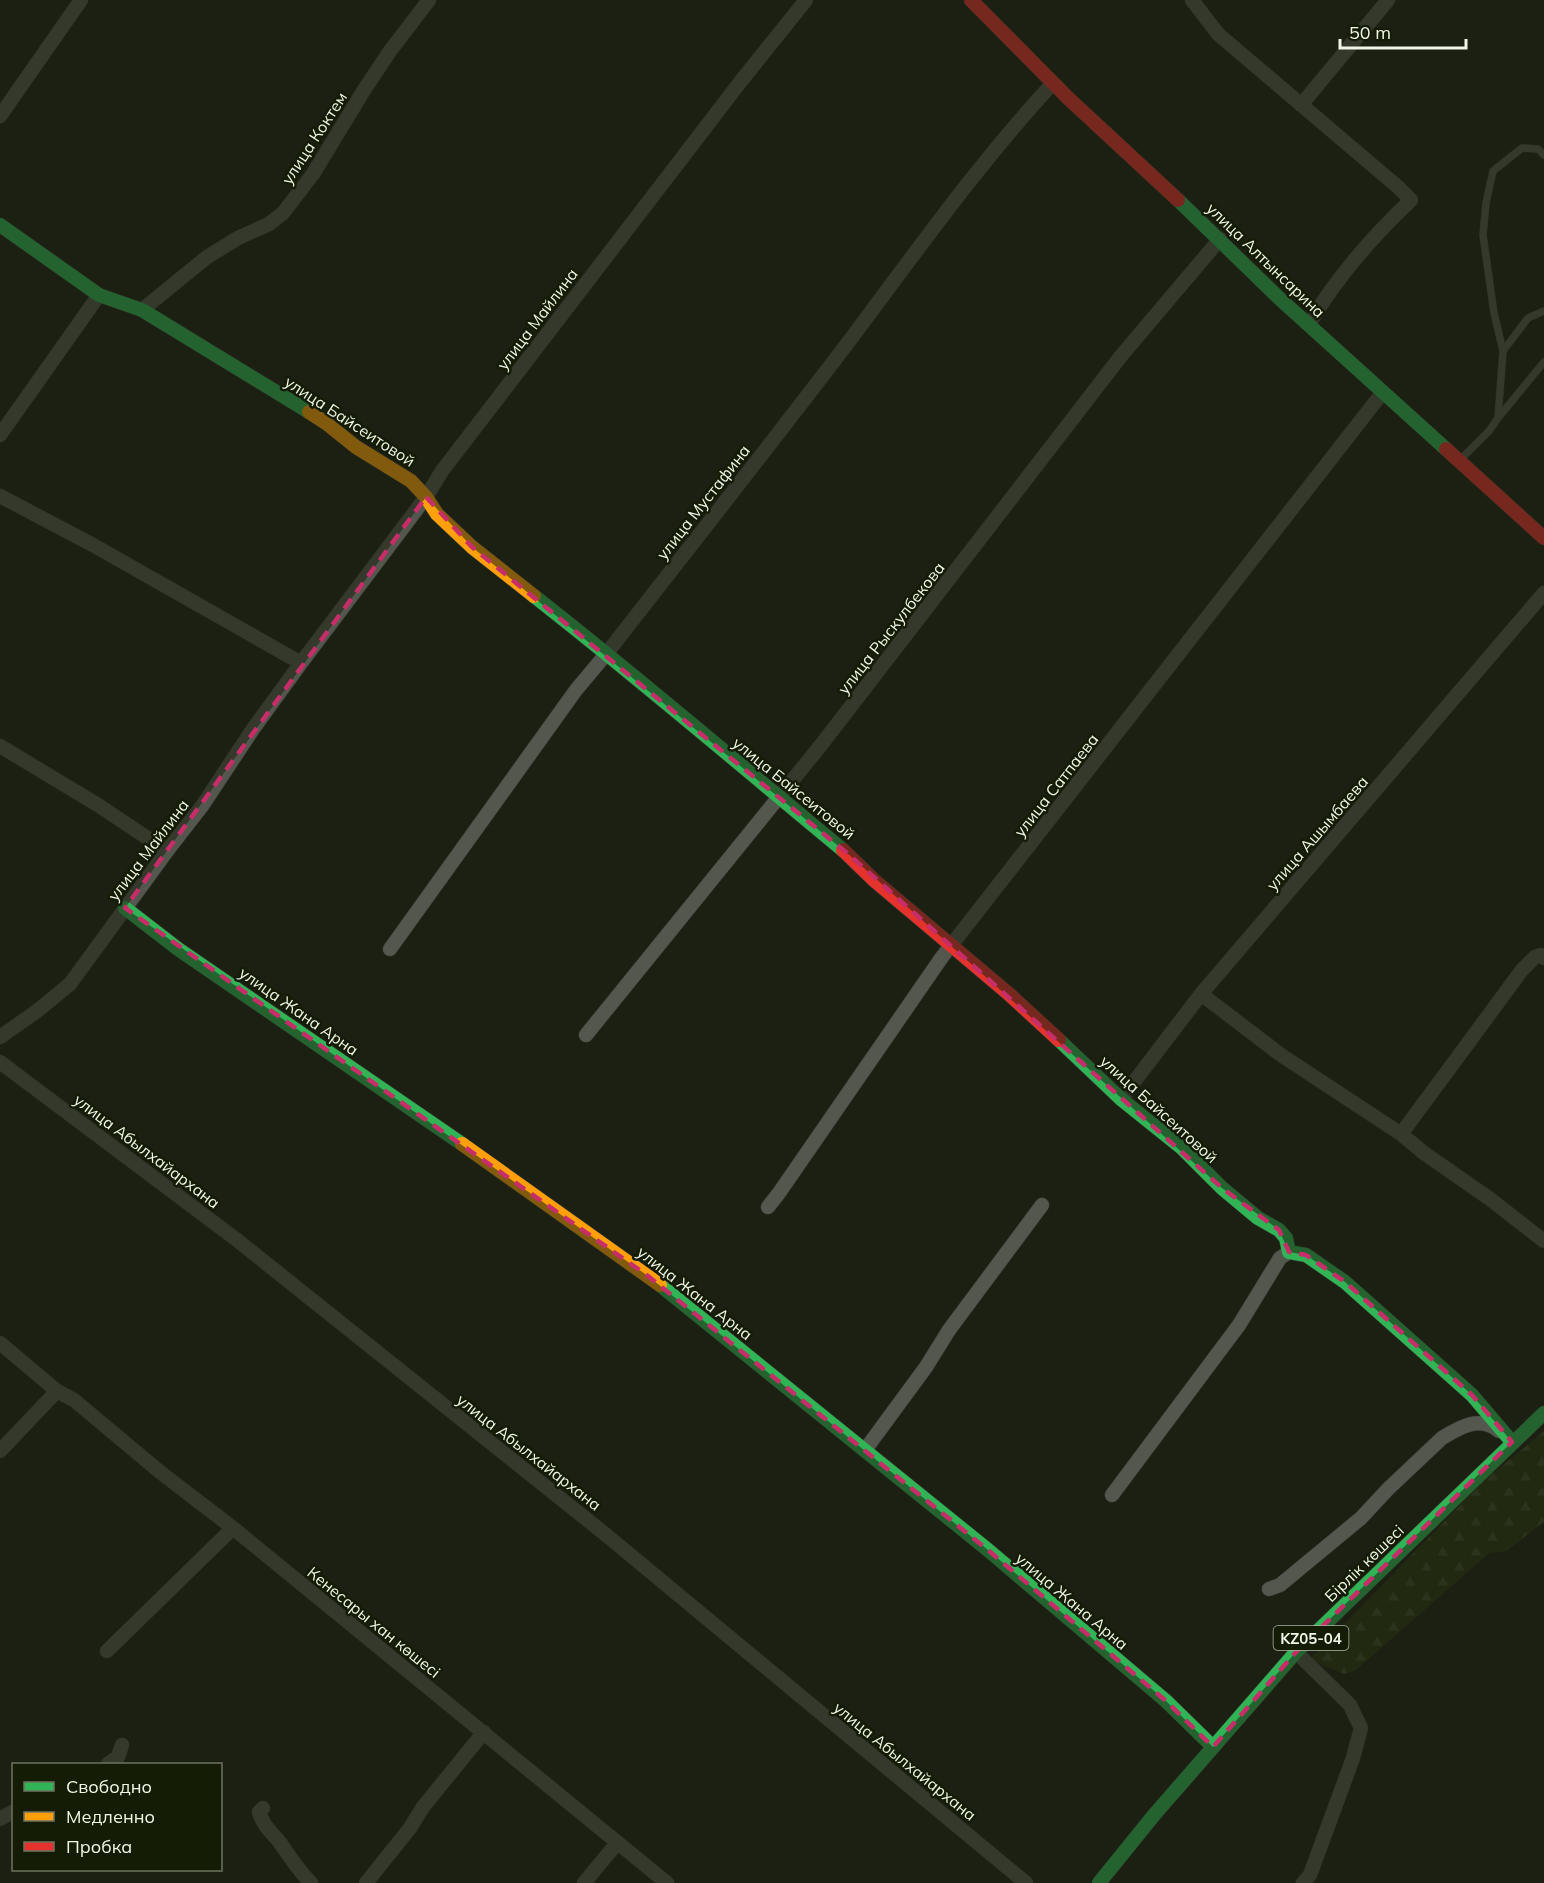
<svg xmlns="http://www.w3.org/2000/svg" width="1544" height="1883" viewBox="0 0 1544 1883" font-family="Mulish,sans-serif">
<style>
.forest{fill:url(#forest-firs)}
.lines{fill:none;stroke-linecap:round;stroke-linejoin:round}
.lane-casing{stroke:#383c33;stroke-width:8}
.street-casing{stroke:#383c33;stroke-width:15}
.fast-casing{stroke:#383c33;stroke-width:15}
.slow-casing{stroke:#383c33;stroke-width:15}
.jam-casing{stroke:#383c33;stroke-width:15}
.lane{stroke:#53574d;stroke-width:7}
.street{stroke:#53574d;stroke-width:14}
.fast{stroke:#30b455;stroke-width:14}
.slow{stroke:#ff9f0a;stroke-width:14}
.jam{stroke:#e5322d;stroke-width:14}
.marked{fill:none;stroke:#c72e69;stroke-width:4.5;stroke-dasharray:12 8;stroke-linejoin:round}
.labels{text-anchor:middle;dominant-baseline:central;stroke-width:5;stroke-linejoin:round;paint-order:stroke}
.shield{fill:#141c06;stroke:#aeb5a4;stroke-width:1.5}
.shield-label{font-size:15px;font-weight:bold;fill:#f0f6e7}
.street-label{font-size:16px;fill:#f0f6e7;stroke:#141c06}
</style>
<defs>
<pattern id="forest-firs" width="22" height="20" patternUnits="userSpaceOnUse" patternTransform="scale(1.5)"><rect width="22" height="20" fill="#293611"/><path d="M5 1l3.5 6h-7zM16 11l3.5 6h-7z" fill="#3e4a28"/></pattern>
</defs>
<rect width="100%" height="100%" fill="#1c2013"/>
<path class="forest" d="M 1544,1431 L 1544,1522 L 1506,1551 L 1489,1553 L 1356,1670 L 1344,1674 L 1310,1659 L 1485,1480 Z"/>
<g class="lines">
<g class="lane-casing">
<path id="lane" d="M 1503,351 L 1528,318 L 1544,311
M 1498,418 L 1544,362
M 1459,461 L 1489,431 L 1498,418 L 1503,351 L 1494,313 L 1483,235 L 1486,203 L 1493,171 L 1522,148 L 1538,149 L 1544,155"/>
</g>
<g class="street-casing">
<path id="street" d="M 1192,0 L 1218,34 L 1398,187 L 1411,200 C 1372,237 1336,278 1309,324
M 1301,105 L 1388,0
M 0,116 L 81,0
M 142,310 L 207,257 L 238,238 L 269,224 L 283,213 L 313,174 L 364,90 L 390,51 L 429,0
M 0,435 L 99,295
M 0,496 L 93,545 L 301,663
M 0,746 L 98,805 L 167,851
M 390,949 L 576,690 L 607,653 C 688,549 770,445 850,340 C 915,253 979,163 1053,83
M 1201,994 L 1281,1055 L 1401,1134 L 1424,1153 L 1490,1199 L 1544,1241
M 586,1035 L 821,745 L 1121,356 L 1220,239
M 0,1037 L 37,1011 L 70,984 L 167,851 L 202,806 L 253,729 L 301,663 L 426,497 L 442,471 L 741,81 L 806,0
M 0,1062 L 237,1240 L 605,1534 L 1026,1883
M 1121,1099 L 1201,994 L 1544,593
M 1401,1134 L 1522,970 L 1535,957 L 1541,955 L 1544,958
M 768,1207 L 779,1193 L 942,957 L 1383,392
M 0,1343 L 57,1391 L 74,1400 L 160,1472 L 233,1528 L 667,1883
M 865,1450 L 926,1367 L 949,1330 L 1042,1205
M 0,1451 L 57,1391
M 1112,1495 L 1239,1325 L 1280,1258 L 1289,1252
M 1269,1589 L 1280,1585 L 1361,1518 L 1388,1489 L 1442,1438 C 1460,1427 1480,1415 1499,1431
M 107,1651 L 233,1528
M 1296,1652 L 1350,1705 L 1361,1728 L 1353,1758 L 1310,1875 L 1303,1883
M 108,1764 L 118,1757 L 122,1745
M 263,1808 L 259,1812 C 263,1825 270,1831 278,1840 C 289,1855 298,1870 311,1883
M 0,1819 L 14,1811
M 366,1883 L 410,1828 L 423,1807 L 484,1732
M 584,1883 L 617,1843"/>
</g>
<g class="fast-casing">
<path id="fast" d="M 1178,200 L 1280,299 L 1446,449
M 0,225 L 99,295 L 142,310 L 309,412
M 534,596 C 639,678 740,765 843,850
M 125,908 L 178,949 L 462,1144
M 1059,1040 L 1121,1099 L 1182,1148 L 1222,1188 L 1258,1218 L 1279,1230 L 1286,1238 L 1289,1252 L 1306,1255 L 1345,1282 L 1472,1395 L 1512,1442
M 660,1285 L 988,1550 L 1166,1701 L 1213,1747
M 1099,1883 L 1154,1815 L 1296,1652 L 1544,1413"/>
</g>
<g class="slow-casing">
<path id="slow" d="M 309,412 L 326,423 L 356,447 L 411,481 L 426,497 L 437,514 L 472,547 L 534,596
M 462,1144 L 660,1285"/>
</g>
<g class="jam-casing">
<path id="jam" d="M 971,0 L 1068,98 L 1178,200
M 1446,449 L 1544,538
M 843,850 L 875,881 L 1009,994 L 1059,1040"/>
</g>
<use href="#lane" class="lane"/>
<use href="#street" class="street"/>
<use href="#fast" class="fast"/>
<use href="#slow" class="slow"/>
<use href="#jam" class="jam"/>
</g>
<path d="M0 0H1544V1883H0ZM 426,497 L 472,547 L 847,853 L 1222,1188 L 1279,1230 L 1289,1252 L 1306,1255 L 1345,1282 L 1472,1395 L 1512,1442 L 1296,1652 L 1213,1747 L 1166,1701 L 988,1550 L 648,1276 L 125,908 Z" fill="#1c2013" fill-opacity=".55" fill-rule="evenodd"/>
<path class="marked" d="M 426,497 L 472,547 L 847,853 L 1222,1188 L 1279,1230 L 1289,1252 L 1306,1255 L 1345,1282 L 1472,1395 L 1512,1442 L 1296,1652 L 1213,1747 L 1166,1701 L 988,1550 L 648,1276 L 125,908 Z"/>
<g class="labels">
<rect class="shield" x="1273.5" y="1626" width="75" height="24" rx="4.5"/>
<g class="shield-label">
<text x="1311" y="1638">KZ05-04</text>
</g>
<g class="street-label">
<text transform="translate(314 138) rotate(-57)">улица Коктем</text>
<text transform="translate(1266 260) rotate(44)">улица Алтынсарина</text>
<text transform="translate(537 319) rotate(-53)">улица Майлина</text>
<text transform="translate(350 421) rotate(33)">улица Байсеитовой</text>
<text transform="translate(703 502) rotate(-52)">улица Мустафина</text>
<text transform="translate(891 628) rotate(-52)">улица Рыскулбекова</text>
<text transform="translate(1056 785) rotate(-52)">улица Сатпаева</text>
<text transform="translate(794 788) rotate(39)">улица Байсеитовой</text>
<text transform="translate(1317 833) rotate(-49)">улица Ашымбаева</text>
<text transform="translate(148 850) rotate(-53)">улица Майлина</text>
<text transform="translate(299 1011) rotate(35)">улица Жана Арна</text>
<text transform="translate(1159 1109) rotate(42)">улица Байсеитовой</text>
<text transform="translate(147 1151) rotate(37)">улица Абылхайархана</text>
<text transform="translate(695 1293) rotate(38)">улица Жана Арна</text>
<text transform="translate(529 1452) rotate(38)">улица Абылхайархана</text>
<text transform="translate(1364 1563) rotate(-44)">Бірлік көшесі</text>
<text transform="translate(1072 1601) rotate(40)">улица Жана Арна</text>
<text transform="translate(374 1622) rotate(39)">Кенесары хан көшесі</text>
<text transform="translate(905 1761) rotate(39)">улица Абылхайархана</text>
</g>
</g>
<rect x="12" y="1763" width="210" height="108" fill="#141c06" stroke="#6c7360" stroke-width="1.5"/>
<rect x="24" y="1782" width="30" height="9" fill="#30b455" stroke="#6c7360" stroke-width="1.5"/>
<text x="66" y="1793" font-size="18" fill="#f0f6e7">Свободно</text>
<rect x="24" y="1812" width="30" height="9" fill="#ff9f0a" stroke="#6c7360" stroke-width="1.5"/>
<text x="66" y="1823" font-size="18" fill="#f0f6e7">Медленно</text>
<rect x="24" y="1842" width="30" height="9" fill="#e5322d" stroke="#6c7360" stroke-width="1.5"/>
<text x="66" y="1853" font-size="18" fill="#f0f6e7">Пробка</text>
<path d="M1340 39v9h126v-9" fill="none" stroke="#f0f6e7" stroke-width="3"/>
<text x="1349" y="39" font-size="18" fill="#f0f6e7" stroke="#141c06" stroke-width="4.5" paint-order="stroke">50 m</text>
</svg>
